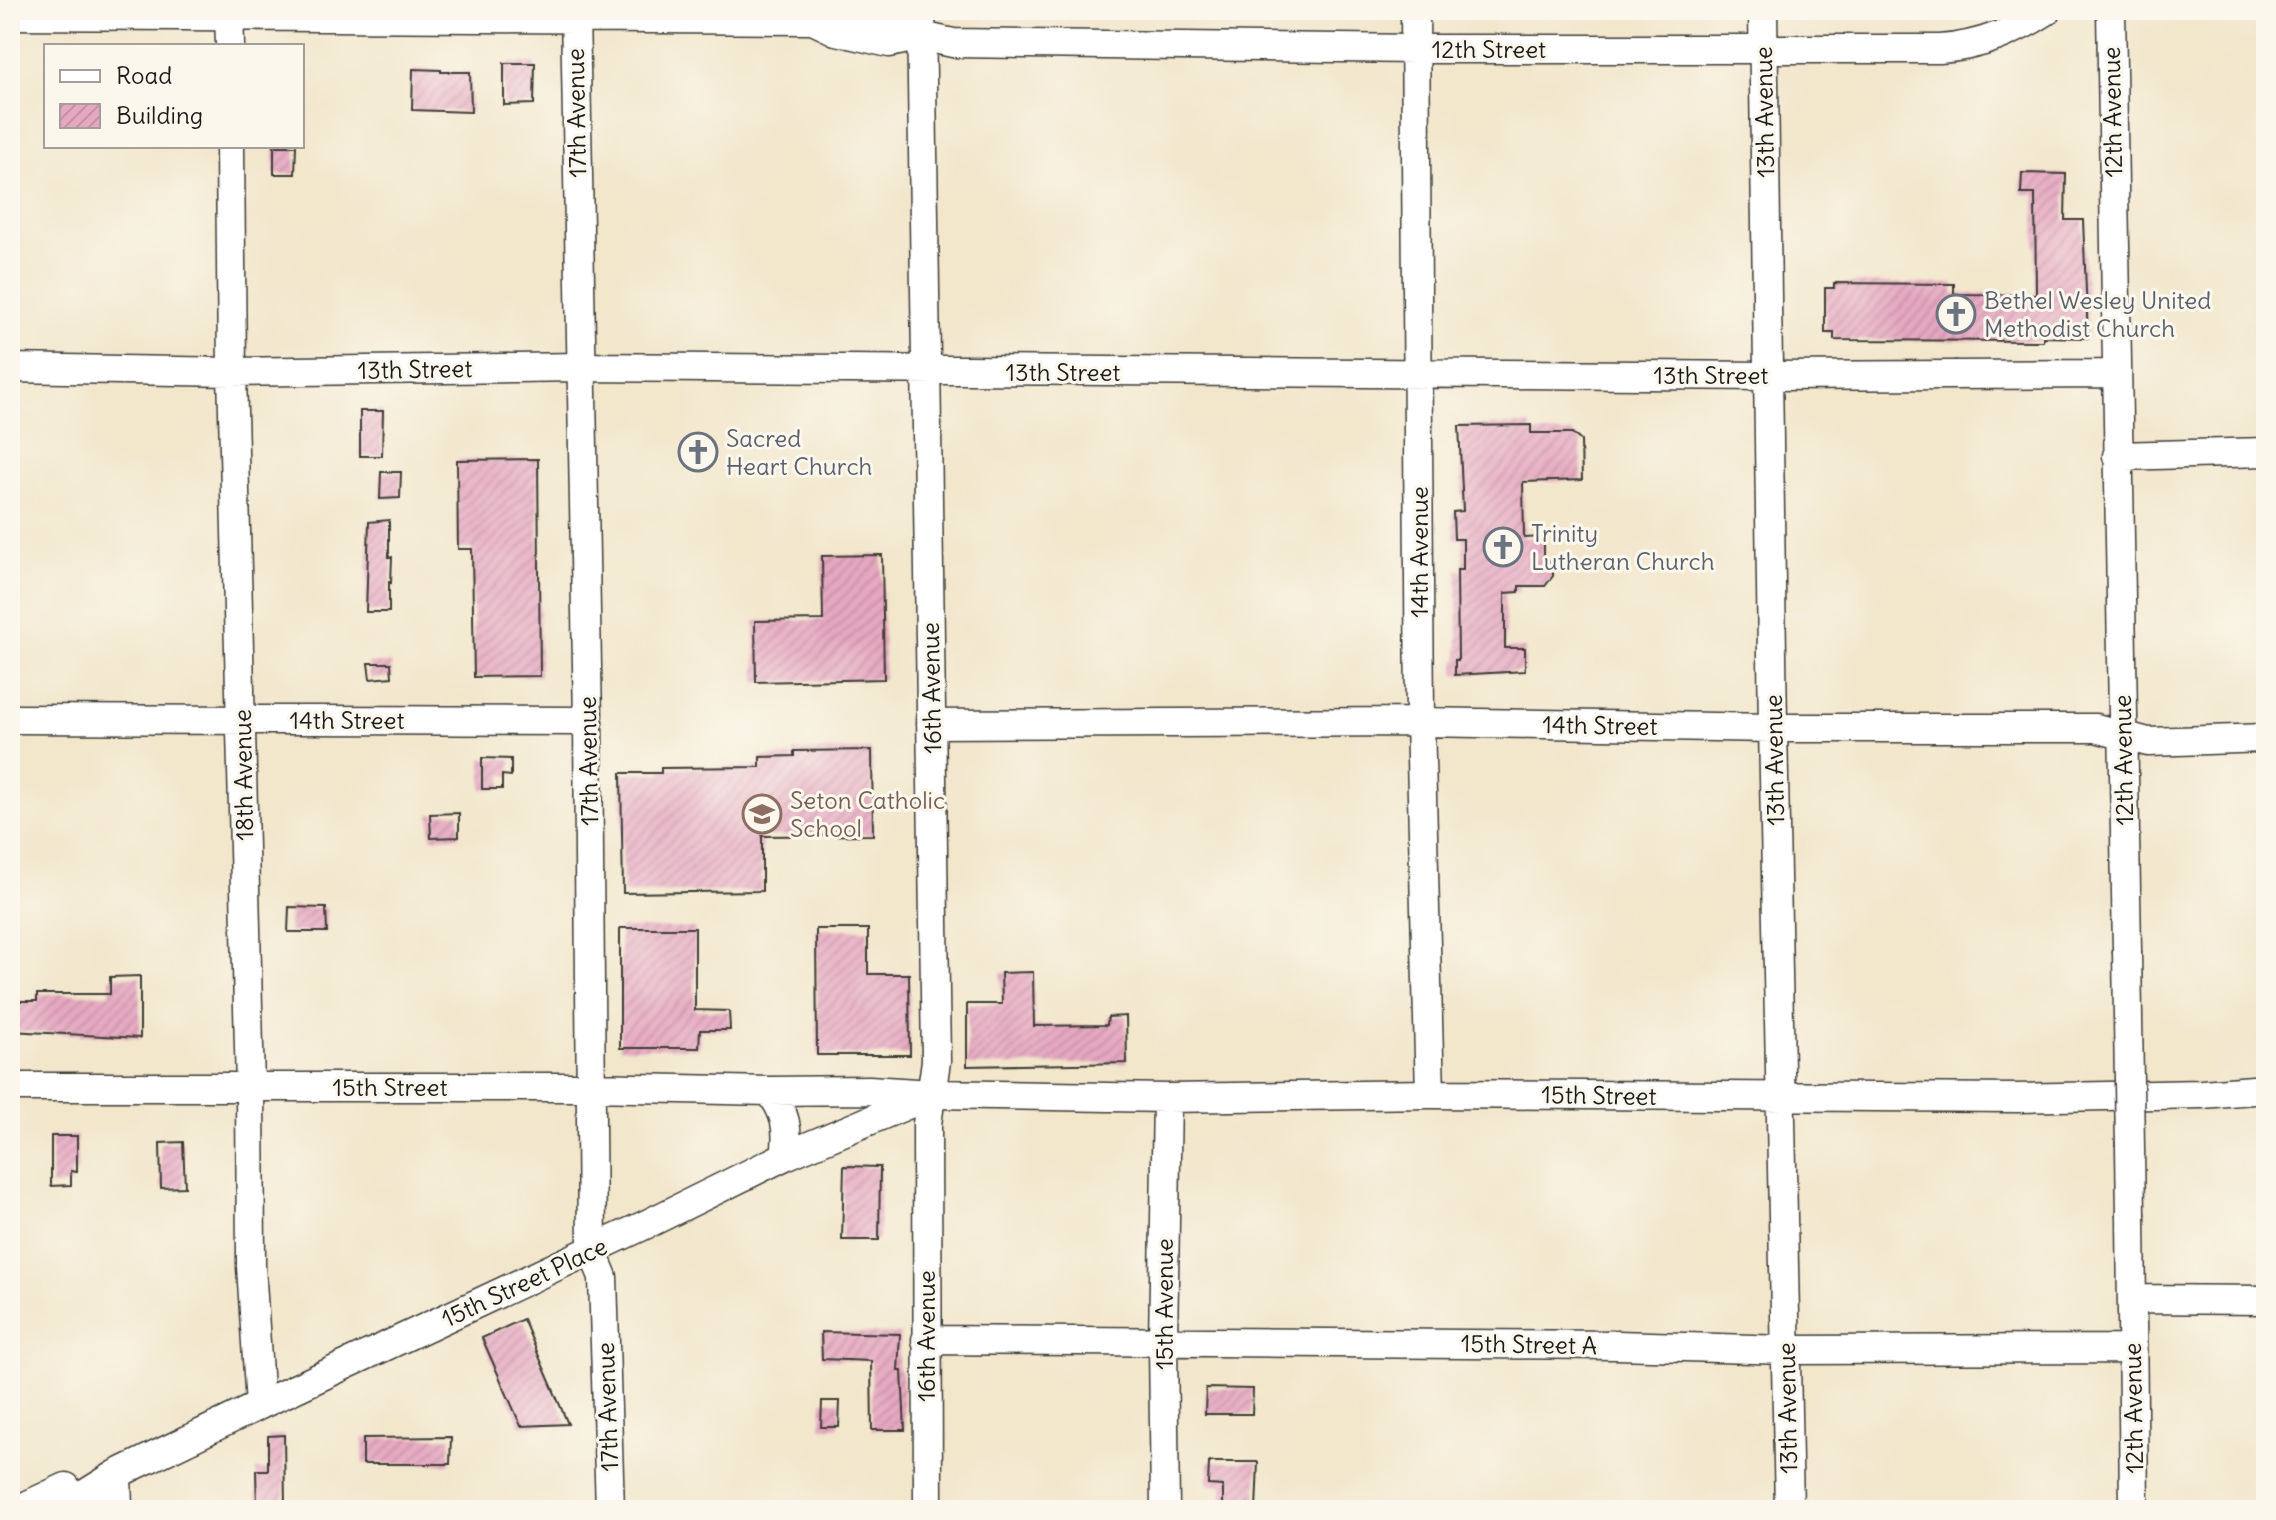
<svg xmlns="http://www.w3.org/2000/svg" width="2276" height="1520" viewBox="0 0 2276 1520" font-family="Delius,sans-serif">
<style>
.building{fill:url(#building-hatch)}
.lines{fill:none;stroke-linecap:round;stroke-linejoin:round}
.minor-casing{stroke:#3c3a36;stroke-width:31}
.minor{stroke:#fff;stroke-width:28}
.minor-bridge-casing{stroke:#3c3a36;stroke-width:31;stroke-linecap:butt}
.minor-bridge{stroke:#fff;stroke-width:28}
.labels{text-anchor:middle;dominant-baseline:central;stroke-width:6;stroke-linejoin:round;paint-order:stroke}
.street-label{font-size:24px;fill:#1c1c1c;stroke:#fbf7ec}
.worship-label{font-size:24px;fill:#5b616d;stroke:#fbf7ec;text-anchor:start}
.education-label{font-size:24px;fill:#785e54;stroke:#fbf7ec;text-anchor:start}
</style>
<defs>
<pattern id="building-hatch" width="6" height="6" patternUnits="userSpaceOnUse" patternTransform="scale(2)"><rect width="6" height="6" fill="#e6a8c1"/><path d="M-1 1l2-2M0 6l6-6M5 7l2-2" fill="none" stroke="#c590a5"/></pattern>
</defs>
<rect width="100%" height="100%" fill="#fbf7ec"/>
<filter id="ink" filterUnits="userSpaceOnUse"><feTurbulence type="fractalNoise" baseFrequency=".0125" numOctaves="2"/><feDisplacementMap in="SourceGraphic" scale="16" xChannelSelector="R" yChannelSelector="G"/><feConvolveMatrix kernelMatrix="1 2 1 2 8 2 1 2 1" color-interpolation-filters="sRGB"/></filter>
<filter id="wash" filterUnits="userSpaceOnUse"><feTurbulence type="fractalNoise" baseFrequency=".006" numOctaves="4" result="noise"/><feDisplacementMap in="SourceGraphic" scale="32" xChannelSelector="R" yChannelSelector="G"/><feGaussianBlur stdDeviation="1.8" result="paint"/><feColorMatrix in="noise" values="0 0 0 0 0 0 0 0 0 0 0 0 0 0 0 0 0 1.4 0 .05"/><feComposite in="paint" operator="in"/></filter>
<g filter="url(#wash)">
<rect width="100%" height="100%" fill="#f2e6cb"/>
<g id="blocks">
<path class="building" d="M 504,63 L 535,63 L 534,104 L 504,105 Z
M 413,69 L 441,70 L 441,72 L 470,72 L 471,112 L 412,110 Z
M 274,146 L 296,146 L 295,174 L 274,174 Z
M 2022,173 L 2066,174 L 2065,220 L 2083,220 L 2088,338 L 2043,337 L 2043,341 L 1834,340 L 1834,333 L 1825,333 L 1825,288 L 1834,288 L 1834,283 L 1954,284 L 1954,294 L 2036,295 L 2035,194 L 2021,194 Z
M 360,411 L 383,411 L 382,456 L 360,456 Z
M 1531,425 L 1531,433 L 1572,433 L 1581,441 L 1582,480 L 1523,482 L 1524,538 L 1544,537 L 1544,556 L 1553,565 L 1553,576 L 1545,586 L 1519,586 L 1519,592 L 1505,593 L 1505,648 L 1525,648 L 1525,671 L 1455,675 L 1455,660 L 1458,660 L 1457,570 L 1463,570 L 1463,539 L 1454,539 L 1453,512 L 1463,511 L 1459,426 Z
M 538,459 L 540,676 L 474,677 L 472,549 L 458,549 L 457,460 Z
M 381,472 L 401,472 L 400,498 L 380,499 Z
M 389,520 L 389,557 L 392,557 L 391,583 L 389,582 L 389,612 L 366,612 L 369,522 Z
M 882,555 L 884,679 L 756,682 L 755,621 L 823,620 L 822,556 Z
M 368,663 L 391,663 L 392,677 L 370,679 Z
M 872,750 L 873,835 L 762,836 L 762,891 L 623,893 L 621,773 L 661,773 L 661,768 L 760,767 L 760,757 L 794,756 L 794,751 Z
M 482,758 L 511,759 L 511,776 L 502,775 L 502,789 L 482,789 Z
M 459,813 L 459,837 L 431,838 L 430,814 Z
M 289,907 L 326,908 L 327,932 L 288,932 Z
M 620,928 L 695,928 L 695,1010 L 729,1011 L 730,1030 L 700,1030 L 699,1048 L 620,1048 Z
M 816,929 L 868,929 L 868,974 L 909,974 L 910,1055 L 817,1055 Z
M 1033,972 L 1034,1026 L 1107,1025 L 1108,1017 L 1126,1016 L 1127,1063 L 967,1066 L 967,1004 L 1002,1004 L 1001,973 Z
M 140,976 L 140,1038 L 10,1031 L 10,1001 L 37,1001 L 37,994 L 110,994 L 110,977 Z
M 51,1136 L 77,1136 L 77,1172 L 71,1171 L 71,1185 L 51,1186 Z
M 183,1142 L 185,1187 L 161,1188 L 160,1143 Z
M 844,1166 L 880,1167 L 879,1240 L 842,1240 Z
M 523,1319 L 568,1424 L 521,1426 L 482,1338 Z
M 821,1332 L 900,1334 L 898,1371 L 902,1371 L 905,1430 L 872,1430 L 871,1361 L 822,1359 Z
M 1206,1388 L 1253,1389 L 1252,1414 L 1205,1414 Z
M 822,1401 L 840,1401 L 839,1427 L 821,1427 Z
M 284,1435 L 285,1507 L 257,1508 L 256,1470 L 268,1470 L 268,1436 Z
M 451,1437 L 450,1464 L 363,1464 L 363,1438 Z
M 1209,1462 L 1258,1462 L 1256,1510 L 1223,1510 L 1223,1486 L 1208,1485 Z"/>
</g>
</g>
<g filter="url(#ink)">
<use href="#blocks" fill-opacity="0" stroke="#3c3a36" stroke-width="2"/>
<g class="lines">
<g class="minor-casing">
<path id="minor" d="M 229,10 L 230,46
M 575,10 L 588,721 L 592,1250 L 603,1277 L 610,1510
M 921,10 L 936,1061 L 927,1124 L 928,1510
M 1415,10 L 1420,722 L 1430,1094
M 1763,10 L 1773,728 L 1789,1510
M 2111,10 L 2127,951
M 10,15 L 813,20 L 837,14 L 891,16 L 921,36 L 953,43 L 1416,49 L 1940,49 C 1981,46 2014,32 2048,10
M 813,20 L 836,31 L 889,43 L 921,36
M 230,146 L 232,372 L 250,1087 L 251,1266 L 260,1405
M 10,368 L 232,372 L 580,367 L 1768,376 L 2116,374
M 2117,456 L 2266,452
M 10,719 L 588,721
M 931,724 L 1420,722 L 1773,728 L 2096,728 L 2148,742 L 2266,738
M 10,1087 L 591,1087 L 769,1091 L 869,1090 L 932,1094 L 1167,1098 L 1430,1094 L 2017,1098 L 2202,1094 L 2266,1089
M 769,1091 C 786,1112 789,1130 785,1156
M 2131,1215 L 2134,1510
M 2132,1299 L 2266,1300
M 926,1340 L 1617,1345 L 1786,1350 L 2132,1349
M 117,1474 L 118,1510
M 17,1510 L 66,1487
M 52,1510 L 85,1494 L 117,1474 L 260,1405 L 647,1224 L 785,1156 L 928,1096
M 1165,1510 L 1163,1341 L 1167,1098"/>
</g>
<use href="#minor" class="minor"/>
<g class="minor-bridge-casing">
<path id="minor-bridge" d="M 2127,951 L 2131,1215"/>
</g>
<use href="#minor-bridge" class="minor-bridge"/>
</g>
</g>
<defs>
<g id="church-ring" transform="scale(2)"><circle r="9.5" fill="#fbf7ec" stroke="#6b7280" stroke-width="1.5"/><path d="M-1.2-6h2.4v3.5h3.3v2.4h-3.3V6h-2.4V-.1h-3.3v-2.4h3.3Z" fill="#6b7280"/></g>
<g id="school-ring" transform="scale(2)"><circle r="9.5" fill="#fbf7ec" stroke="#8d6e63" stroke-width="1.5"/><path d="M0-5L7-2L0 1L-7-2ZM-4 1L0 2.5L4 1V4Q0 6-4 4Z" fill="#8d6e63"/></g>
</defs>
<g fill-rule="evenodd">
<use href="#church-ring" x="1956" y="314"/>
<use href="#church-ring" x="698" y="452"/>
<use href="#church-ring" x="1503" y="547"/>
<use href="#school-ring" x="762" y="814"/>
</g>
<g class="labels">
<g class="street-label">
<text x="1489" y="49">12th Street</text>
<text transform="translate(1764 112) rotate(-91)">13th Avenue</text>
<text transform="translate(2112 112) rotate(-91)">12th Avenue</text>
<text transform="translate(576 113) rotate(-91)">17th Avenue</text>
<text transform="translate(415 369) rotate(-1)">13th Street</text>
<text x="1063" y="372">13th Street</text>
<text x="1711" y="375">13th Street</text>
<text transform="translate(1419 552) rotate(-90)">14th Avenue</text>
<text transform="translate(931 688) rotate(-91)">16th Avenue</text>
<text x="347" y="720">14th Street</text>
<text transform="translate(1600 725) rotate(1)">14th Street</text>
<text transform="translate(1774 760) rotate(-91)">13th Avenue</text>
<text transform="translate(2123 760) rotate(-91)">12th Avenue</text>
<text transform="translate(588 761) rotate(-91)">17th Avenue</text>
<text transform="translate(243 775) rotate(-91)">18th Avenue</text>
<text x="390" y="1087">15th Street</text>
<text transform="translate(1599 1095) rotate(1)">15th Street</text>
<text transform="translate(524 1282) rotate(-25)">15th Street Place</text>
<text transform="translate(1164 1304) rotate(-90)">15th Avenue</text>
<text transform="translate(926 1336) rotate(-90)">16th Avenue</text>
<text transform="translate(1529 1344) rotate(1)">15th Street A</text>
<text transform="translate(607 1407) rotate(-92)">17th Avenue</text>
<text transform="translate(1787 1408) rotate(-91)">13th Avenue</text>
<text transform="translate(2133 1408) rotate(-91)">12th Avenue</text>
</g>
<g class="worship-label">
<text x="1984" y="300">Bethel Wesley United<tspan x="1984" dy="28">Methodist Church</tspan></text>
<text x="726" y="438">Sacred<tspan x="726" dy="28">Heart Church</tspan></text>
<text x="1531" y="533">Trinity<tspan x="1531" dy="28">Lutheran Church</tspan></text>
</g>
<g class="education-label">
<text x="790" y="800">Seton Catholic<tspan x="790" dy="28">School</tspan></text>
</g>
</g>
<rect width="2276" height="1520" fill="none" stroke="#fbf7ec" stroke-width="40"/>
<rect x="44" y="44" width="260" height="104" fill="#fbf7ec" stroke="#a29f99" stroke-width="2"/>
<rect x="60" y="70" width="40" height="12" fill="#ffffff" stroke="#a29f99" stroke-width="2"/>
<text x="116" y="84" font-size="24" fill="#1c1c1c">Road</text>
<rect x="60" y="104" width="40" height="24" fill="url(#building-hatch)" stroke="#a29f99" stroke-width="2"/>
<text x="116" y="124" font-size="24" fill="#1c1c1c">Building</text>
</svg>
